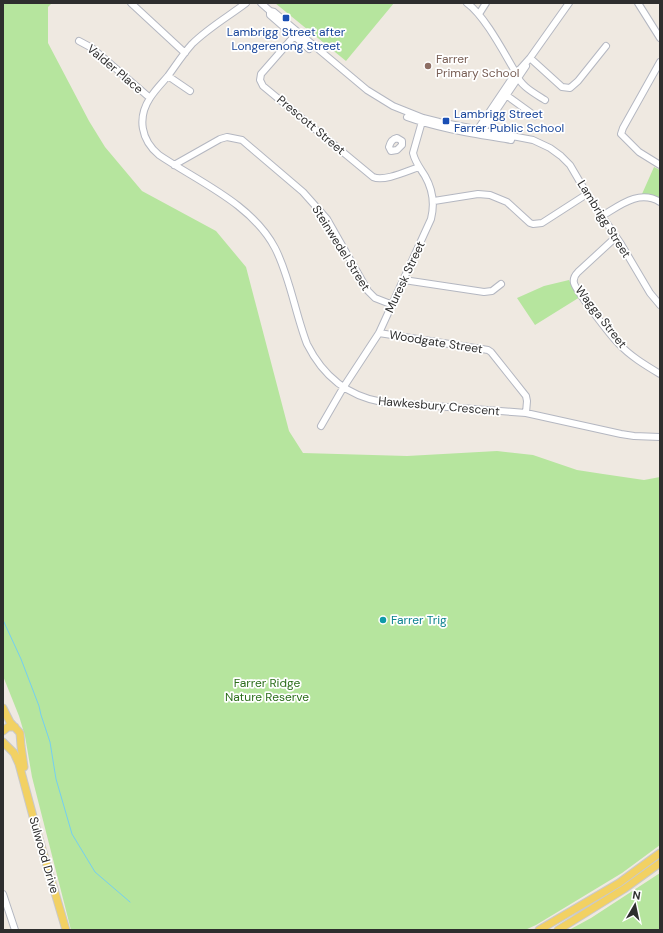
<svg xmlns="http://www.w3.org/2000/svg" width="663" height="933" viewBox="0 0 663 933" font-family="'DM Sans',sans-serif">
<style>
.green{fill:#b6e59e}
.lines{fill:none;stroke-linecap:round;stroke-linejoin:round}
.stream{stroke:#75cff0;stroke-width:1}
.minor-casing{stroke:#b4b7c1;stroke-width:8}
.major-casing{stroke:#c9c9c9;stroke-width:9}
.minor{stroke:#fff;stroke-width:6}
.major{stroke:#f2d163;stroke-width:7}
.transit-dot{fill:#1a4fb4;stroke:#fff;stroke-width:1.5}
.education-dot{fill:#8d6e63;stroke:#fff;stroke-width:1.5}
.culture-dot{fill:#0f9aa8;stroke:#fff;stroke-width:1.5}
.labels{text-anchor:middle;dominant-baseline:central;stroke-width:3.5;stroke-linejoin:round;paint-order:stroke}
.transit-label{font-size:12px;fill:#164399;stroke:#fff}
.education-label{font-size:12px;fill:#785e54;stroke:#fff;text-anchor:start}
.street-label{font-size:12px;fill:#2e2e2e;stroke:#fff}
.culture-label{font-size:12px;fill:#0d838f;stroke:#fff;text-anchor:start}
.park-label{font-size:12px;fill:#2c6e1b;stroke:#fff}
</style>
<rect width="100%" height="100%" fill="#efe9e1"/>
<path class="green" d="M 3,3 L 52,3 L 48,7 L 48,43 L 89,121 L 105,147 L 142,191 L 216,231 L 246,267 L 289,431 L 303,453 L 407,456 L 497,451 L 533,455 L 577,470 L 603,474 L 644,480 L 660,477 L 660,845 L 622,873 L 536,925 L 525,930 L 71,930 L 32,777 L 25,736 L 19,716 L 3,676 Z
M 275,3 L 394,3 L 346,61 Z
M 654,167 L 660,170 L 660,198 L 642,194 Z
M 569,280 L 573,288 L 580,297 L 535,325 L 517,298 L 544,286 Z
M 660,873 L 660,930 L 569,930 L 591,918 Z"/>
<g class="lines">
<path class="stream" d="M 3,620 L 21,659 L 39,706 L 41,715 L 50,742 L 56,779 L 72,834 L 95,872 L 130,902"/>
<g class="minor-casing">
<path id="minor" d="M 131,3 L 185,53
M 246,3 C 229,16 208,28 192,44 C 183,54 176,65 168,76 C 162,83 155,90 150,98 C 137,118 141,140 159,155 C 199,182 252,204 275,248 C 290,277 295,313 307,344 C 323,376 347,396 382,402 L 526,413 L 621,434 L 634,436 L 660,437
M 261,3 L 270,11 L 270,15 L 309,49
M 467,3 C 485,16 504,53 516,73 C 520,86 534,93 545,100
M 638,3 L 660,38
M 270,11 L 274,12 L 367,90 L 393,106 L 423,118 L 439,122 L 533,140 L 550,148 L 561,156 L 570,165 L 587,194 L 621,244 L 650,293 L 660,305
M 479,14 L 486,3
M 296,34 L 261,74 L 260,80 L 263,86 L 373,177 C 384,182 407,171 419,167
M 79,41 L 92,48 L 150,98
M 530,58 L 562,87 L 570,88 L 578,81 L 606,46
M 660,62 L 623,128 L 621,134 L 639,152 L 660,165
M 168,76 L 190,91
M 506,95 L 535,116
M 407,117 C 440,129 476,134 511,140
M 476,132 L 513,77 L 530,58 L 569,3
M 481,133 L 526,66
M 397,138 L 402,141 L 402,145 L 397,150 L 391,151 L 389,147 C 390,143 392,139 397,138 Z
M 174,165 L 220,139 L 227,137 L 242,140 L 303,192 L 327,219 L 368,291 L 375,298 L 393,305
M 434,201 L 478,194 L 490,195 L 507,202 L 530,223 L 533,224 L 542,223 L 587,194
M 602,216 C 619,206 639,189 660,202
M 616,237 L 578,272 C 575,275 573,279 574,283 C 576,291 611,336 618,343 C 630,356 645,365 660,374
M 404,280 L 484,292 L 492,291 L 501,284
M 379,333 L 488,350 L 491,352 L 526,396 L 527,401 L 526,413
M 321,426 L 343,388 L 379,333 L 431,219 C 435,203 433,190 425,176 C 420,168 415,162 413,153 L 423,118
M 3,894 L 15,930"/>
</g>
<g class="major-casing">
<path id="major" d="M 3,708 L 10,722 L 20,733 L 21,746 L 24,767
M 3,731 L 8,727 L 15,727
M 3,742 L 14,753 L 19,764 L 38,835 L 66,930
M 539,930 L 619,883 L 660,853
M 558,930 L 624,889 L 660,863"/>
</g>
<use href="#minor" class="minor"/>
<use href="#major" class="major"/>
</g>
<g class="transit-dot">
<rect x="282" y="14" width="8" height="8" rx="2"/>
<rect x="442" y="117" width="8" height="8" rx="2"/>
</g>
<circle class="education-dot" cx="428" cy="66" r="4"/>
<circle class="culture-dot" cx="383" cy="620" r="4"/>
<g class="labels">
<g class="transit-label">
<text x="286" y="32">Lambrigg Street after<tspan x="286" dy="14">Longerenong Street</tspan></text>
<text x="454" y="114" text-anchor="start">Lambrigg Street<tspan x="454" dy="14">Farrer Public School</tspan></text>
</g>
<g class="education-label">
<text x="436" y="59">Farrer<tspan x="436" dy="14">Primary School</tspan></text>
</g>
<g class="street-label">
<text transform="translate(115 69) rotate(40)">Valder Place</text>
<text transform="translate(311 125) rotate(40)">Prescott Street</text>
<text transform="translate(604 219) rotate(58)">Lambrigg Street</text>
<text transform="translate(341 248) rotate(58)">Steinwedel Street</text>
<text transform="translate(405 277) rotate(-65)">Muresk Street</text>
<text transform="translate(601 317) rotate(52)">Wagga Street</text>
<text transform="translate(436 342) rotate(9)">Woodgate Street</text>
<text transform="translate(439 406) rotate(5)">Hawkesbury Crescent</text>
<text transform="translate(44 855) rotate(74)">Sulwood Drive</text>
</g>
<g class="culture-label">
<text x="391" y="620">Farrer Trig</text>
</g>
<g class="park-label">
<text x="267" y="683">Farrer Ridge<tspan x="267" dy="14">Nature Reserve</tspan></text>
</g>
</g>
<rect width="663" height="933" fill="none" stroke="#2e2e2e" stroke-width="8"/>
<g transform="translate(635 905) rotate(9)" stroke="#ffffff" stroke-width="3" paint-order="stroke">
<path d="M0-3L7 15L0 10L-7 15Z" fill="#2e2e2e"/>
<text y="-6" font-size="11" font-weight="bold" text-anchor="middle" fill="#2e2e2e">N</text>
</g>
</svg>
